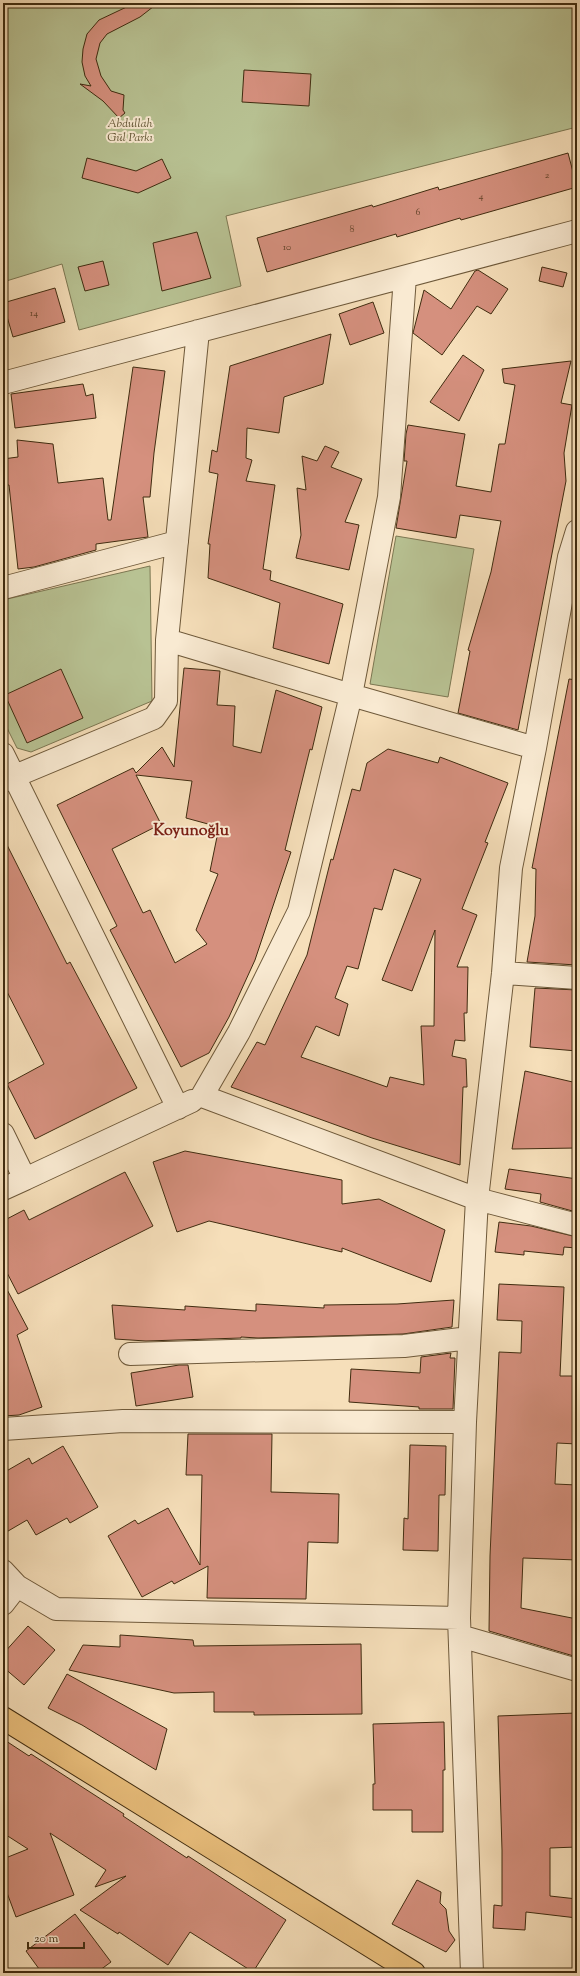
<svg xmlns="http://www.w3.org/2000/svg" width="580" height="1976" viewBox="0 0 580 1976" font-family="'Sorts Mill Goudy',serif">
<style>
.green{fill:#b8c293;stroke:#7c7752}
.building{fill:#d5907e;stroke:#402c10;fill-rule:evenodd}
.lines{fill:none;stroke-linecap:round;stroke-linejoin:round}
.minor-casing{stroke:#6e593a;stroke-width:24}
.major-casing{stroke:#402c10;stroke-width:24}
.minor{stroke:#f9ead2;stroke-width:22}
.major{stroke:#ebc07d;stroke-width:22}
.labels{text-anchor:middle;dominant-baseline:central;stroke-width:4;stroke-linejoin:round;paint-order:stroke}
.number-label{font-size:10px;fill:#65452c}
.park-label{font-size:12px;font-style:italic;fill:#5e5231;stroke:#f9ead2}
.district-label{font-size:16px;font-weight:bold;fill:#7a1f14;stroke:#f9ead2}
</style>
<rect width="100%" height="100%" fill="#f6dfba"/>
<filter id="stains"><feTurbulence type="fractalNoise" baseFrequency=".005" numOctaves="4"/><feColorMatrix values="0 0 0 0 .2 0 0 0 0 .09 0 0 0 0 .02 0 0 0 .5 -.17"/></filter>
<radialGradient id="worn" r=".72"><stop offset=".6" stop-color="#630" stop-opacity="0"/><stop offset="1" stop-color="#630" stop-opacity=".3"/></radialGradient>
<path class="green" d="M 3,3 L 577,3 L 577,127 L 226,216 L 241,286 L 79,330 L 62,264 L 3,282 Z
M 396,536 L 474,549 L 448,697 L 370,684 Z
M 150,566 L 152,701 L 31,752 L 17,748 L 3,720 L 3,600 Z"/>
<path class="building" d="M 135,3 L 158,3 L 140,17 L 107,34 L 100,43 L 96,59 L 101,76 L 111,91 L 124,95 L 123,110 L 125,113 L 119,118 L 103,101 L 80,84 L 91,86 L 85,76 L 82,62 L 83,49 L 87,34 L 99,20 Z
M 244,70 L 311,74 L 309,106 L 242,102 Z
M 568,153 L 577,187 L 461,220 L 460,218 L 397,237 L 396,234 L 267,272 L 257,238 L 372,205 L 373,207 L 438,187 L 439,190 Z
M 87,158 L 136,171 L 162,159 L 171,178 L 138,193 L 82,178 Z
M 197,232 L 211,278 L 162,291 L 153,243 Z
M 103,261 L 109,285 L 85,291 L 78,267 Z
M 542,267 L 567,273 L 563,287 L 539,281 Z
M 478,270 L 508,289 L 491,314 L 477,306 L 442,355 L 413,333 L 424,290 L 451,309 L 475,271 Z
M 55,288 L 65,322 L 13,337 L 3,303 Z
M 373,302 L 384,333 L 350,345 L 339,314 Z
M 331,334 L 323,384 L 284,397 L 279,433 L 247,428 L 246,458 L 252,460 L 246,481 L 275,485 L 263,569 L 271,571 L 270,580 L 343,604 L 329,664 L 273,648 L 280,603 L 208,578 L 210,544 L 208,544 L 218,474 L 209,472 L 212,450 L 217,452 L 230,366 Z
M 463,355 L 484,370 L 459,421 L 430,402 Z
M 571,361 L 561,403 L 572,405 L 564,453 L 566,481 L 518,730 L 458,713 L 470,651 L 468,650 L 491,572 L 501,521 L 460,515 L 456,538 L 396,528 L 407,461 L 404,461 L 406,434 L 408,425 L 465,434 L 456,486 L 491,492 L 499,444 L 505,444 L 515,385 L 504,383 L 502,369 Z
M 133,367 L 165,371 L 154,453 L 150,497 L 143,497 L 148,537 L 96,544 L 96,550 L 34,567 L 18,569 L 9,485 L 4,485 L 3,459 L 18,457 L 17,440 L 53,444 L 58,483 L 103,478 L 108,520 L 111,520 Z
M 83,384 L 86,396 L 93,394 L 96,418 L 15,428 L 11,394 Z
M 325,446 L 339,452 L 331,467 L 362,479 L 345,522 L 359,525 L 349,570 L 296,558 L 301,535 L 297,488 L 306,490 L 302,456 L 317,461 Z
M 184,668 L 220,671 L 217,705 L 235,706 L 233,746 L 261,753 L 276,690 L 322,707 L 312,750 L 310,749 L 285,850 L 291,852 L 255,960 L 229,1017 L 209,1053 L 181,1067 L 110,930 L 117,926 L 57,805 L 133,768 L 136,773 L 162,747 L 174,767 ZM 136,775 L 192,781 L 186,818 L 219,827 L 210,871 L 218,874 L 196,930 L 207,944 L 175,963 L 150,910 L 143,913 L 112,849 L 161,824 Z
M 61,669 L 83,718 L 27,743 L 5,695 Z
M 569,679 L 577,680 L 577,965 L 527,962 L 535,916 L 536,869 L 532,868 Z
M 388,749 L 438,763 L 440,757 L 508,783 L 485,842 L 488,843 L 462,909 L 477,915 L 457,967 L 468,967 L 467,1013 L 464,1013 L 465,1041 L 455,1040 L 452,1056 L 466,1059 L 467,1087 L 463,1087 L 460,1165 L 372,1138 L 231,1087 L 257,1042 L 265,1045 L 307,955 L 331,859 L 333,860 L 352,789 L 360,791 L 367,763 ZM 394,869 L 421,879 L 382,980 L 412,991 L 435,930 L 434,1026 L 421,1026 L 424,1085 L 390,1077 L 387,1087 L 301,1057 L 316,1026 L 339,1036 L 348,1004 L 335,998 L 347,966 L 358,969 L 374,908 L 382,910 Z
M 3,837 L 67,964 L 70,962 L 137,1088 L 35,1139 L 7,1084 L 44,1064 L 3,984 Z
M 535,988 L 577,990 L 577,1051 L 530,1047 Z
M 525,1071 L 577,1083 L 577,1148 L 512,1149 Z
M 185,1151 L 342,1180 L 342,1204 L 379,1199 L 445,1230 L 431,1282 L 342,1248 L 342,1252 L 209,1221 L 177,1232 L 153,1162 Z
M 509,1169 L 577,1179 L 576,1212 L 540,1202 L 541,1194 L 505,1189 Z
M 125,1172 L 153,1226 L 18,1294 L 3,1265 L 3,1221 L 24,1210 L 29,1220 Z
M 499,1222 L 531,1226 L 577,1237 L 576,1248 L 564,1247 L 563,1255 L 524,1251 L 524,1255 L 495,1252 Z
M 3,1282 L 28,1329 L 17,1335 L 42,1407 L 19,1415 L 3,1416 Z
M 499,1284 L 564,1287 L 560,1376 L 577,1376 L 577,1444 L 557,1443 L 555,1484 L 577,1485 L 577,1560 L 523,1558 L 521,1608 L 577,1619 L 577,1657 L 489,1631 L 490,1556 L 499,1352 L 521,1353 L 522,1321 L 497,1320 Z
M 454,1300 L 452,1327 L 403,1334 L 258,1338 L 241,1337 L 241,1338 L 146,1341 L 115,1339 L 112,1305 L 185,1310 L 185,1306 L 256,1311 L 256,1304 L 324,1308 L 324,1305 L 397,1304 Z
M 451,1353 L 450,1358 L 455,1358 L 453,1409 L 419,1409 L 419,1407 L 349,1402 L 351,1369 L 420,1373 L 421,1357 Z
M 179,1365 L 188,1365 L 193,1397 L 136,1406 L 131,1373 Z
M 188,1434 L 272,1434 L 271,1492 L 339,1494 L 338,1543 L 308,1542 L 306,1599 L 207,1598 L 208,1566 L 174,1584 L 172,1581 L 142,1597 L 108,1536 L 135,1520 L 138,1524 L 168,1508 L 200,1565 L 202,1475 L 186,1475 Z
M 410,1445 L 446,1446 L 445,1495 L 439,1495 L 438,1551 L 403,1550 L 404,1518 L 408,1519 Z
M 63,1446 L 98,1507 L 70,1523 L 67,1518 L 36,1535 L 27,1520 L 3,1534 L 3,1473 L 29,1458 L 32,1464 Z
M 28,1626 L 55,1650 L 24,1685 L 3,1667 L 3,1654 Z
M 120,1635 L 193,1640 L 194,1646 L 361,1644 L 362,1714 L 254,1715 L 254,1712 L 214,1712 L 214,1692 L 174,1693 L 69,1670 L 83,1645 L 120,1647 Z
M 67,1674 L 167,1729 L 156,1770 L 82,1725 L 48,1708 Z
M 576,1713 L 577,1847 L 550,1848 L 550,1896 L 577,1899 L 577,1918 L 526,1912 L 525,1930 L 493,1928 L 494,1905 L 502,1906 L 502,1850 L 498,1716 Z
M 444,1722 L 445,1770 L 443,1770 L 443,1832 L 412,1832 L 412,1810 L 373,1810 L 373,1784 L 375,1784 L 373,1724 Z
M 3,1739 L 29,1756 L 31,1754 L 124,1814 L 123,1816 L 187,1858 L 188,1856 L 286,1920 L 253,1972 L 190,1932 L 168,1965 L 119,1932 L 118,1934 L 80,1910 L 126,1876 L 95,1887 L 106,1870 L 50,1833 L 74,1895 L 16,1917 L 3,1882 L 3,1859 L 28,1849 L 3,1833 Z
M 417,1880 L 441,1892 L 440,1903 L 446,1909 L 449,1931 L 455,1940 L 446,1952 L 392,1924 Z
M 75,1914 L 111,1962 L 96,1973 L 42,1973 L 26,1951 Z"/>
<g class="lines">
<g class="minor-casing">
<path id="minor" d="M 405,277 L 389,497 L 351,695 L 535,748
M 3,383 L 577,231
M 3,588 L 177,542
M 167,640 L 351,695 L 299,911 L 239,1032 L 202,1096 L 477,1199 L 577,1225
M 3,754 L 178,1108
M 3,781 L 154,718 L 166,701 L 167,640 L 198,331
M 503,973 L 577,978
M 3,1134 L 25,1179 L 192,1101
M 3,1189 L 25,1179
M 130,1354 L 404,1346 L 469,1338
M 3,1429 L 123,1421 L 465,1422
M 3,1571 L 17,1586 L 56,1609 L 459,1618
M 3,1604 L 17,1586
M 460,1636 L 577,1670
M 472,1973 L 459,1618 L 465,1422 L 477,1199 L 503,973 L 511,868 L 535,748 L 569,557 L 577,531"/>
</g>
<g class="major-casing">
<path id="major" d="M 3,1718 L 414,1973"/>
</g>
<use href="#minor" class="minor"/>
<use href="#major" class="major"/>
</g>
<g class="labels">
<g class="number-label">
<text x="547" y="175">2</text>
<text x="481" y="196">4</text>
<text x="418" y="212">6</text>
<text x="352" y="229">8</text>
<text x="287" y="247">10</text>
<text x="34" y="313">14</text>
</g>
<g class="park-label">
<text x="130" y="124">Abdullah<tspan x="130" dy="14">Gül Parkı</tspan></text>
</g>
<g class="district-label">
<text x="191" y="831">Koyunoğlu</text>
</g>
</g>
<rect width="580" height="1976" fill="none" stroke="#f6dfba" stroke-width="16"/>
<rect x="4" y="4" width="572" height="1968" fill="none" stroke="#402c10" stroke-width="2"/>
<rect x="8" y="8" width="564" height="1960" fill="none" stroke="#402c10"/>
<path d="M28 1942v6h56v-6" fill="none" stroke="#402c10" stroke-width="2"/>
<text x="34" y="1942" font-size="12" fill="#402c10" stroke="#f9ead2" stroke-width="3" paint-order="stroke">20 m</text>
<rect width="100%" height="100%" filter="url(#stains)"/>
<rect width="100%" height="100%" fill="url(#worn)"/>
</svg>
